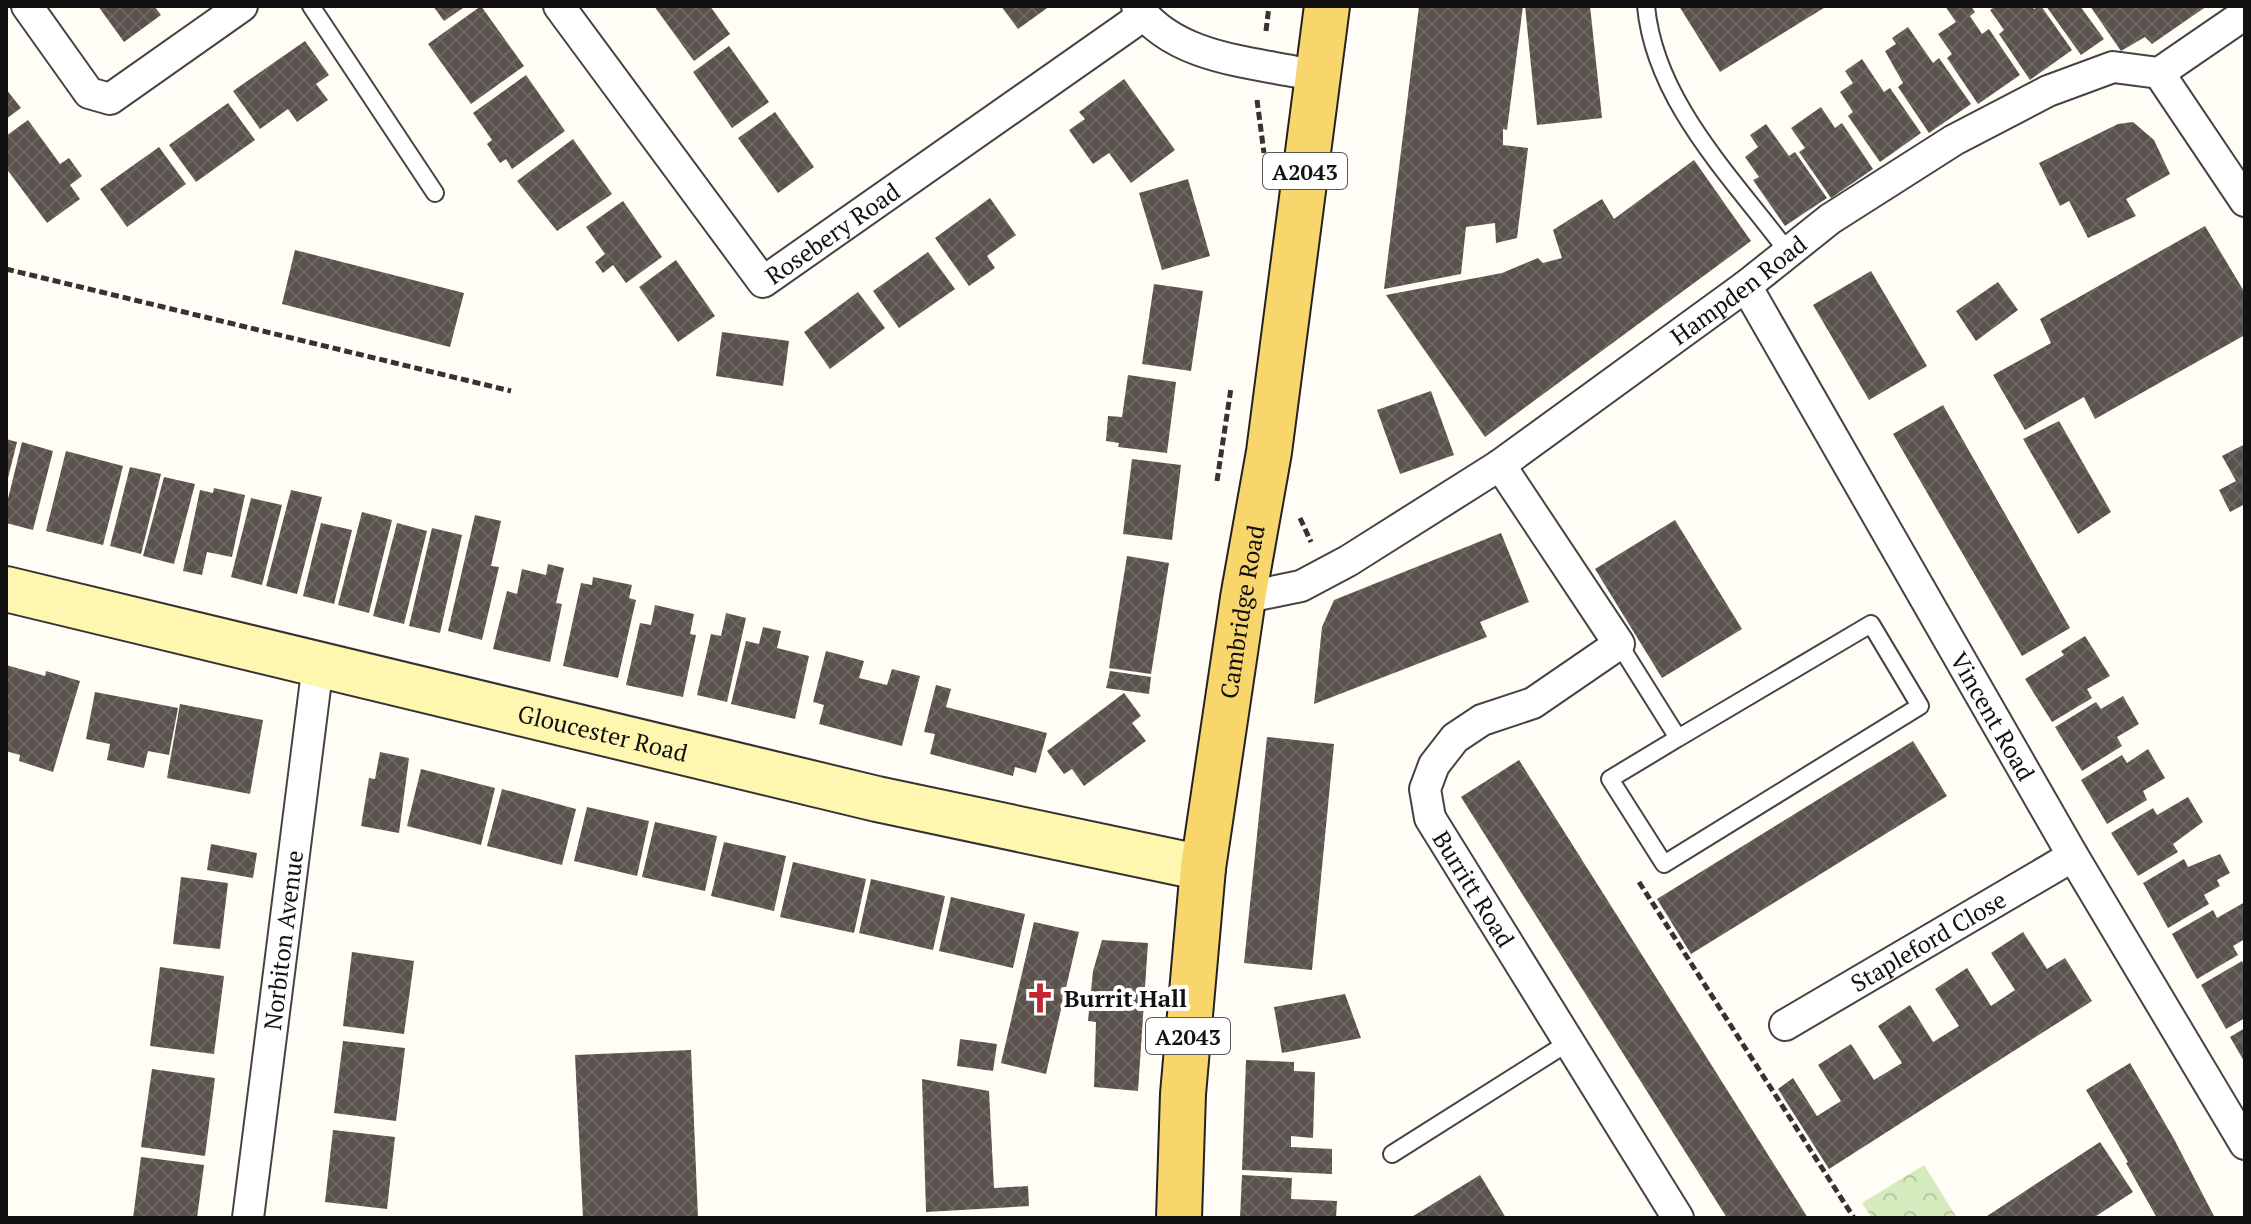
<svg xmlns="http://www.w3.org/2000/svg" width="2251" height="1224" viewBox="0 0 2251 1224" font-family="'PT Serif',serif">
<style>
.park{fill:url(#park-crowns)}
.building{fill:url(#building-cross-hatch)}
.lines{fill:none;stroke-linecap:round;stroke-linejoin:round}
.lane-casing{stroke:#444;stroke-width:20}
.street-casing{stroke:#444;stroke-width:34}
.secondary-casing{stroke:#333;stroke-width:48}
.primary-casing{stroke:#222;stroke-width:48}
.path{stroke:#333;stroke-width:5;stroke-dasharray:8 4;stroke-linecap:butt}
.lane{stroke:#fff;stroke-width:16}
.street{stroke:#fff;stroke-width:30}
.secondary{stroke:#fff6b0;stroke-width:44}
.primary{stroke:#f9d66b;stroke-width:44}
.labels{text-anchor:middle;dominant-baseline:central;stroke-width:8;stroke-linejoin:round;paint-order:stroke}
.shield{fill:#fff;stroke:#585858;stroke-width:2}
.shield-label{font-size:22px;font-weight:bold;fill:#111}
.street-label{font-size:24px;fill:#111;stroke:#fff}
.poi-label{font-size:24px;font-weight:bold;fill:#111;stroke:#fff;text-anchor:start}
</style>
<defs>
<pattern id="park-crowns" width="20" height="18" patternUnits="userSpaceOnUse" patternTransform="scale(2)"><rect width="20" height="18" fill="#d5ebbd"/><path d="M2 6a3 3 0 1 1 6 0M12 15a3 3 0 1 1 6 0" fill="none" stroke="#b6c8a1"/></pattern>
<pattern id="building-cross-hatch" width="8" height="8" patternUnits="userSpaceOnUse" patternTransform="scale(2)"><rect width="8" height="8" fill="#5a524d"/><path d="M0 0l8 8M0 8l8-8" fill="none" stroke="#6d6662"/></pattern>
</defs>
<rect width="100%" height="100%" fill="#fffdf5"/>
<path class="park" d="M 1924,1165 L 1957,1218 L 1872,1218 L 1862,1203 Z"/>
<path class="building" d="M 98,6 L 154,6 L 161,15 L 124,42 Z
M 433,6 L 466,6 L 444,21 Z
M 481,6 L 524,66 L 471,104 L 428,44 Z
M 654,6 L 710,6 L 730,34 L 694,61 Z
M 1001,6 L 1050,6 L 1018,29 Z
M 1419,6 L 1523,6 L 1507,130 L 1503,129 L 1503,145 L 1528,148 L 1517,238 L 1496,243 L 1495,223 L 1466,227 L 1461,274 L 1384,289 Z
M 1525,6 L 1590,6 L 1602,118 L 1537,125 Z
M 1679,6 L 1827,6 L 1720,72 Z
M 1945,6 L 1971,6 L 1975,12 L 1970,16 L 1982,34 L 1989,29 L 2020,75 L 1978,104 L 1947,58 L 1952,54 L 1938,34 L 1956,22 Z
M 1996,6 L 2032,6 L 2034,9 L 2041,6 L 2072,50 L 2030,80 L 1999,34 L 2004,30 L 1990,10 Z
M 2046,6 L 2080,6 L 2104,39 L 2081,55 Z
M 2090,6 L 2207,6 L 2152,44 L 2145,37 L 2121,51 Z
M 1908,27 L 1933,63 L 1939,58 L 1971,104 L 1929,133 L 1898,87 L 1903,83 L 1885,51 L 1896,44 L 1892,38 Z
M 305,41 L 329,75 L 316,84 L 328,100 L 297,122 L 288,109 L 260,129 L 233,91 Z
M 729,46 L 769,102 L 732,128 L 693,72 Z
M 1862,59 L 1884,92 L 1890,88 L 1921,133 L 1880,162 L 1848,116 L 1853,112 L 1840,92 L 1853,83 L 1845,71 Z
M 526,75 L 565,131 L 512,169 L 506,159 L 500,163 L 487,144 L 492,140 L 473,113 Z
M 1124,79 L 1175,150 L 1131,183 L 1109,153 L 1093,164 L 1069,130 L 1085,119 L 1079,112 Z
M 6,89 L 21,108 L 6,119 Z
M 228,103 L 255,140 L 196,182 L 169,145 Z
M 1821,107 L 1835,128 L 1842,123 L 1873,169 L 1831,198 L 1799,152 L 1805,148 L 1791,128 Z
M 775,112 L 814,167 L 778,193 L 738,138 Z
M 28,120 L 60,164 L 69,158 L 82,176 L 70,185 L 80,199 L 47,223 L 6,168 L 6,136 Z
M 2133,122 L 2154,140 L 2170,174 L 2126,199 L 2136,216 L 2088,238 L 2069,201 L 2060,206 L 2039,163 L 2118,124 Z
M 1766,124 L 1789,156 L 1795,152 L 1827,198 L 1785,226 L 1753,180 L 1759,177 L 1745,157 L 1758,147 L 1750,135 Z
M 573,139 L 612,194 L 557,231 L 517,181 Z
M 159,147 L 186,184 L 127,227 L 100,189 Z
M 1694,160 L 1751,241 L 1485,437 L 1386,295 L 1502,273 L 1538,258 L 1543,263 L 1562,258 L 1553,230 L 1602,199 L 1614,219 Z
M 1188,179 L 1210,256 L 1162,270 L 1139,193 Z
M 990,198 L 1016,235 L 987,256 L 995,268 L 969,286 L 935,238 Z
M 623,201 L 662,257 L 626,283 L 613,265 L 603,273 L 595,262 L 605,254 L 586,227 Z
M 2205,226 L 2245,293 L 2245,335 L 2095,419 L 2084,397 L 2025,430 L 1993,375 L 2051,343 L 2040,319 Z
M 295,250 L 464,293 L 450,347 L 282,304 Z
M 928,252 L 955,289 L 899,328 L 873,291 Z
M 676,260 L 715,316 L 678,342 L 639,287 Z
M 1871,271 L 1927,366 L 1869,400 L 1813,305 Z
M 1998,282 L 2018,310 L 1976,341 L 1956,311 Z
M 1154,284 L 1203,291 L 1191,371 L 1142,364 Z
M 858,292 L 885,328 L 830,369 L 804,332 Z
M 722,332 L 789,341 L 783,386 L 716,376 Z
M 1128,375 L 1176,382 L 1167,453 L 1118,447 L 1119,443 L 1106,441 L 1108,416 L 1122,417 Z
M 1431,391 L 1454,455 L 1400,474 L 1377,410 Z
M 1943,405 L 2070,628 L 2022,656 L 1893,434 Z
M 2059,421 L 2111,512 L 2078,534 L 2023,439 Z
M 6,439 L 17,442 L 7,482 L 6,482 Z
M 22,442 L 53,451 L 33,530 L 6,523 L 6,507 Z
M 2245,444 L 2245,504 L 2230,512 L 2219,490 L 2236,481 L 2222,456 Z
M 66,451 L 123,466 L 103,545 L 46,531 Z
M 1132,459 L 1181,465 L 1172,540 L 1123,534 Z
M 130,467 L 161,474 L 141,554 L 110,546 Z
M 164,477 L 195,484 L 174,564 L 143,556 Z
M 214,488 L 245,495 L 232,557 L 207,552 L 202,575 L 183,571 L 200,490 L 213,493 Z
M 291,490 L 322,497 L 297,594 L 266,586 Z
M 251,498 L 282,505 L 262,585 L 231,577 Z
M 362,512 L 392,520 L 369,613 L 338,605 Z
M 475,515 L 501,521 L 491,566 L 499,567 L 482,640 L 448,631 Z
M 1675,520 L 1742,629 L 1662,678 L 1595,569 Z
M 321,523 L 352,530 L 334,604 L 303,596 Z
M 397,523 L 427,531 L 404,624 L 373,616 Z
M 432,528 L 462,535 L 440,633 L 409,626 Z
M 1501,533 L 1529,602 L 1480,622 L 1487,637 L 1314,704 L 1322,627 L 1334,600 Z
M 1127,556 L 1169,563 L 1151,674 L 1109,668 Z
M 548,564 L 564,568 L 556,603 L 562,604 L 550,662 L 493,649 L 507,591 L 517,594 L 522,569 L 546,575 Z
M 593,577 L 632,585 L 629,598 L 636,600 L 618,678 L 563,666 L 581,583 L 592,585 Z
M 655,605 L 694,614 L 690,634 L 696,635 L 683,697 L 626,685 L 640,623 L 651,625 Z
M 726,613 L 746,618 L 727,702 L 697,695 L 711,634 L 721,636 Z
M 763,627 L 781,631 L 777,648 L 809,656 L 795,719 L 731,704 L 746,641 L 759,644 Z
M 2085,636 L 2110,676 L 2087,689 L 2092,698 L 2052,722 L 2025,679 L 2064,655 L 2061,651 Z
M 826,651 L 864,661 L 859,678 L 887,685 L 892,669 L 920,676 L 902,746 L 819,724 L 824,705 L 813,702 Z
M 6,665 L 45,676 L 46,671 L 80,681 L 53,772 L 19,761 L 20,755 L 6,751 Z
M 1110,671 L 1151,677 L 1149,694 L 1106,688 Z
M 936,685 L 951,689 L 946,707 L 1047,733 L 1036,773 L 1015,767 L 1013,776 L 930,754 L 935,734 L 924,732 Z
M 95,692 L 178,708 L 169,755 L 148,751 L 144,768 L 107,760 L 110,744 L 86,739 Z
M 1124,693 L 1141,716 L 1132,723 L 1146,741 L 1084,786 L 1072,769 L 1064,774 L 1047,751 Z
M 2123,696 L 2139,724 L 2117,737 L 2122,746 L 2082,771 L 2055,727 L 2096,702 L 2101,709 Z
M 180,704 L 263,720 L 250,794 L 167,778 Z
M 1267,737 L 1334,744 L 1312,970 L 1244,963 Z
M 1913,741 L 1947,796 L 1691,954 L 1657,899 Z
M 2148,749 L 2165,778 L 2143,791 L 2147,800 L 2107,824 L 2081,780 L 2122,755 L 2127,763 Z
M 380,752 L 409,758 L 399,833 L 361,826 L 369,778 L 375,779 Z
M 1519,760 L 1808,1218 L 1727,1218 L 1461,797 Z
M 421,769 L 495,788 L 481,845 L 407,826 Z
M 502,789 L 576,809 L 562,865 L 487,846 Z
M 2188,797 L 2203,822 L 2173,844 L 2178,852 L 2138,876 L 2111,833 L 2153,808 L 2157,815 Z
M 587,807 L 649,821 L 637,876 L 574,861 Z
M 655,822 L 717,836 L 705,891 L 642,877 Z
M 724,842 L 786,856 L 774,911 L 711,896 Z
M 211,844 L 257,853 L 253,878 L 207,870 Z
M 2220,854 L 2230,873 L 2217,880 L 2220,886 L 2204,895 L 2209,904 L 2168,928 L 2143,883 L 2184,859 L 2188,867 Z
M 793,862 L 866,879 L 854,933 L 780,917 Z
M 181,877 L 228,883 L 220,949 L 173,944 Z
M 871,879 L 945,896 L 933,950 L 859,933 Z
M 951,897 L 1025,914 L 1013,968 L 939,951 Z
M 2245,902 L 2245,939 L 2233,946 L 2238,955 L 2197,979 L 2172,934 L 2213,910 L 2217,918 Z
M 1034,922 L 1079,932 L 1046,1074 L 1001,1063 Z
M 2023,932 L 2047,969 L 2065,958 L 2092,1001 L 1829,1169 L 1778,1089 L 1793,1078 L 1817,1116 L 1841,1101 L 1818,1065 L 1851,1044 L 1874,1080 L 1902,1063 L 1878,1026 L 1910,1005 L 1933,1042 L 1959,1026 L 1935,989 L 1967,968 L 1991,1006 L 2015,990 L 1991,953 Z
M 1102,940 L 1148,943 L 1138,1091 L 1094,1087 L 1096,1022 L 1088,1021 L 1093,971 Z
M 352,952 L 414,961 L 404,1034 L 343,1026 Z
M 2242,961 L 2245,966 L 2245,1018 L 2226,1029 L 2201,985 Z
M 160,967 L 224,976 L 214,1054 L 150,1046 Z
M 1345,994 L 1361,1038 L 1282,1053 L 1274,1007 Z
M 2245,1028 L 2245,1063 L 2230,1037 Z
M 960,1039 L 997,1044 L 993,1071 L 957,1066 Z
M 343,1041 L 405,1048 L 396,1121 L 334,1113 Z
M 691,1050 L 698,1218 L 583,1218 L 575,1055 Z
M 1246,1060 L 1294,1062 L 1294,1071 L 1315,1072 L 1313,1138 L 1291,1136 L 1291,1147 L 1332,1149 L 1332,1174 L 1242,1170 Z
M 2130,1063 L 2174,1139 L 2215,1218 L 2157,1218 L 2126,1163 L 2128,1162 L 2086,1090 Z
M 152,1069 L 215,1078 L 205,1156 L 141,1147 Z
M 922,1079 L 989,1091 L 994,1188 L 1028,1186 L 1029,1206 L 926,1212 Z
M 333,1130 L 395,1137 L 387,1209 L 325,1202 Z
M 2100,1142 L 2133,1192 L 2093,1218 L 1984,1218 Z
M 141,1157 L 204,1165 L 197,1218 L 133,1218 Z
M 1242,1175 L 1292,1178 L 1291,1199 L 1337,1201 L 1336,1218 L 1240,1218 Z
M 1480,1175 L 1506,1218 L 1410,1218 Z"/>
<g class="lines">
<g class="lane-casing">
<path id="lane" d="M 311,6 L 435,193
M 1646,6 C 1655,102 1732,177 1788,252
M 1619,644 L 1678,738 L 1871,624 L 1920,706 L 1664,864 L 1610,779 L 1678,738
M 1392,1154 L 1569,1042"/>
</g>
<g class="street-casing">
<g id="street">
<path d="M 27,6 L 89,93 L 110,99 L 242,6"/>
<path id="s1" d="M 559,6 L 763,282 L 1144,15"/>
<path d="M 1137,6 C 1176,61 1257,62 1317,76"/>
<path d="M 2159,73 L 2245,201"/>
<path id="s2" d="M 1746,286 L 2073,856 L 2245,1144"/>
<path id="s3" d="M 1500,465 L 1619,644 L 1533,703 L 1482,720 L 1455,738 L 1434,765 L 1425,789 L 1430,818 L 1678,1218"/>
<path id="s4" d="M 1243,598 L 1301,586 L 1348,561 L 1500,465 L 1746,286 L 1830,219 L 1954,140 L 2048,91 L 2113,67 L 2159,73 L 2245,14"/>
<path id="s5" d="M 1785,1025 L 2073,856"/>
<path id="s6" d="M 248,1218 L 318,664"/>
</g>
</g>
<g class="secondary-casing">
<g id="secondary">
<path id="s7" d="M 6,589 L 877,799 L 1203,868"/>
</g>
</g>
<g class="primary-casing">
<g id="primary">
<path id="s8" d="M 1179,1218 L 1183,1094 L 1203,868 L 1243,598 L 1269,452 L 1327,6"/>
</g>
</g>
<path class="path" d="M 1266,31 L 1269,6
M 1257,100 L 1264,153
M 6,269 L 511,391
M 1217,481 L 1231,388
M 1300,518 L 1311,542
M 1639,882 L 1854,1218"/>
<use href="#lane" class="lane"/>
<use href="#street" class="street"/>
<use href="#secondary" class="secondary"/>
<use href="#primary" class="primary"/>
</g>
<defs>
<g id="church-bare" transform="scale(2.4)"><path d="M-1.2-6h2.4v3.5h3.3v2.4h-3.3V6h-2.4V-.1h-3.3v-2.4h3.3Z" fill="#c4262e" stroke="#fff" stroke-width="2.5" paint-order="stroke"/></g>
</defs>
<g fill-rule="evenodd">
<use href="#church-bare" x="1040" y="998"/>
</g>
<g class="labels">
<g class="shield">
<rect x="1263" y="153" width="84" height="36" rx="6"/>
<rect x="1146" y="1018" width="84" height="36" rx="6"/>
</g>
<g class="shield-label">
<text x="1305" y="171">A2043</text>
<text x="1188" y="1036">A2043</text>
</g>
<g class="street-label">
<text stroke="none"><textPath href="#s1" startOffset="428">Rosebery Road</textPath></text>
<text stroke="none"><textPath href="#s4" startOffset="588">Hampden Road</textPath></text>
<text stroke="none"><textPath href="#s8" startOffset="610">Cambridge Road</textPath></text>
<text stroke="none"><textPath href="#s2" startOffset="496">Vincent Road</textPath></text>
<text stroke="none"><textPath href="#s7" startOffset="614">Gloucester Road</textPath></text>
<text stroke="none"><textPath href="#s3" startOffset="578">Burritt Road</textPath></text>
<text stroke="none"><textPath href="#s6" startOffset="280">Norbiton Avenue</textPath></text>
<text stroke="none"><textPath href="#s5" startOffset="166">Stapleford Close</textPath></text>
</g>
<g class="poi-label">
<text x="1064" y="998">Burrit Hall</text>
</g>
</g>
<rect width="2251" height="1224" fill="none" stroke="#111111" stroke-width="16"/>
</svg>
